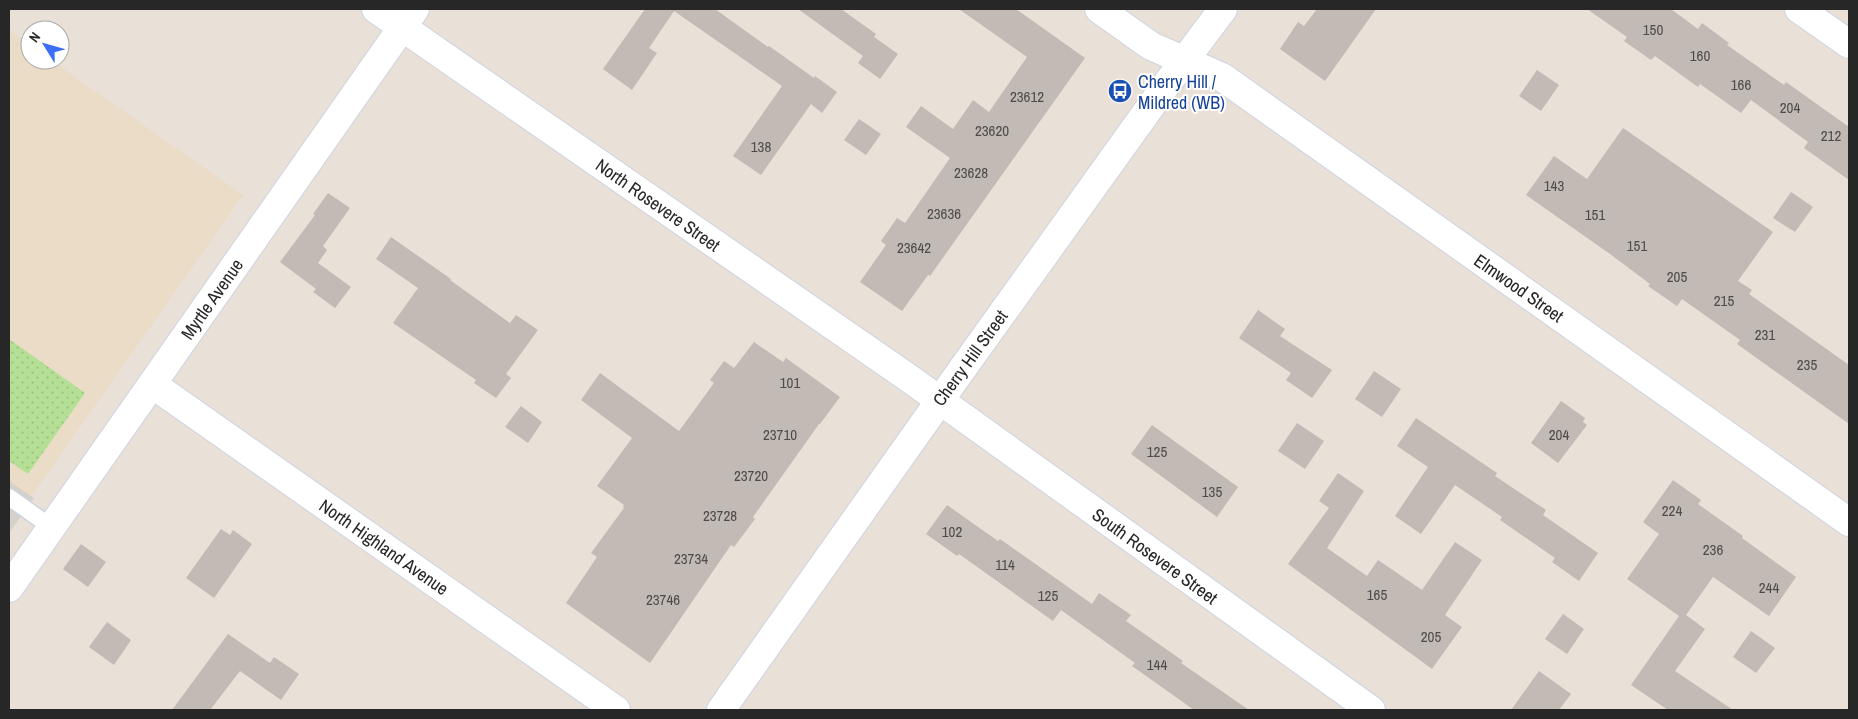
<svg xmlns="http://www.w3.org/2000/svg" width="1858" height="719" viewBox="0 0 1858 719" font-family="'Archivo Narrow',sans-serif">
<style>
.education{fill:#ebdcc7}
.park{fill:url(#park-dots)}
.plaza{fill:#d6d0ca}
.building{fill:#c1bab5}
.lines{fill:none;stroke-linecap:round;stroke-linejoin:round}
.service-casing{stroke:#cdd3e0;stroke-width:19}
.minor-casing{stroke:#cdd3e0;stroke-width:30}
.tertiary-casing{stroke:#cdd3e0;stroke-width:30}
.service{stroke:#fff;stroke-width:16}
.minor{stroke:#fff;stroke-width:28}
.tertiary{stroke:#fff;stroke-width:28}
.labels{text-anchor:middle;dominant-baseline:central;stroke-width:4;stroke-linejoin:round;paint-order:stroke}
.number-label{font-size:15px;fill:#4e4c4a}
.transit-label{font-size:18px;fill:#164399;stroke:#fff;text-anchor:start}
.street-label{font-size:18px;fill:#272727;stroke:#fff}
</style>
<defs>
<pattern id="park-dots" width="8" height="8" patternUnits="userSpaceOnUse" patternTransform="scale(1.25)"><rect width="8" height="8" fill="#b5df95"/><path d="M2 2h.1M6 6h.1" fill="none" stroke="#9cbf80" stroke-width="1.8" stroke-linecap="round"/></pattern>
</defs>
<rect width="100%" height="100%" fill="#e9e0d8"/>
<path class="education" d="M 9,30 L 30,45 L 30,60 L 51,60 L 243,195 L 9,528 Z"/>
<path class="park" d="M 9,339 L 85,393 L 28,474 L 9,461 Z"/>
<path class="plaza" d="M 9,481 L 34,498 L 9,533 Z"/>
<path class="building" d="M 645,9 L 715,9 L 768,47 L 769,46 L 814,78 L 815,76 L 837,92 L 822,113 L 811,104 L 761,175 L 733,156 L 782,86 L 674,11 L 649,48 L 657,53 L 632,90 L 603,69 Z
M 798,9 L 841,9 L 876,34 L 874,37 L 898,54 L 880,79 L 858,63 L 863,56 Z
M 959,9 L 1016,9 L 1085,58 L 930,276 L 928,275 L 902,311 L 860,282 L 886,245 L 881,241 L 897,218 L 905,223 L 950,158 L 906,127 L 921,106 L 953,129 L 973,100 L 989,112 L 1027,57 Z
M 1317,9 L 1376,9 L 1325,81 L 1280,49 L 1298,22 L 1304,26 Z
M 1587,9 L 1671,9 L 1698,29 L 1702,23 L 1729,43 L 1727,45 L 1784,85 L 1786,82 L 1849,127 L 1849,180 L 1804,148 L 1808,142 L 1751,100 L 1741,113 L 1700,84 L 1698,87 L 1655,56 L 1651,60 L 1624,41 L 1627,37 Z
M 1537,70 L 1559,85 L 1541,111 L 1519,96 Z
M 859,119 L 881,134 L 866,155 L 844,140 Z
M 1623,128 L 1773,232 L 1738,281 L 1752,290 L 1749,294 L 1849,365 L 1849,424 L 1737,344 L 1740,340 L 1682,299 L 1677,306 L 1648,286 L 1650,284 L 1610,254 L 1526,195 L 1554,156 L 1587,179 Z
M 1791,192 L 1813,207 L 1795,232 L 1773,218 Z
M 328,193 L 350,208 L 323,246 L 327,250 L 318,263 L 351,287 L 335,308 L 313,292 L 316,289 L 280,262 L 315,215 L 313,214 Z
M 391,237 L 451,279 L 450,280 L 510,323 L 516,315 L 538,330 L 506,374 L 511,378 L 496,398 L 474,383 L 476,380 L 393,323 L 418,288 L 376,259 Z
M 1258,310 L 1285,329 L 1280,336 L 1332,370 L 1312,398 L 1286,380 L 1291,373 L 1239,338 Z
M 754,342 L 783,362 L 786,358 L 840,397 L 820,424 L 819,424 L 753,517 L 755,519 L 734,547 L 731,545 L 650,663 L 566,603 L 597,557 L 591,553 L 624,508 L 623,507 L 624,505 L 597,486 L 632,438 L 581,400 L 600,373 L 679,431 L 714,383 L 710,380 L 724,361 L 734,368 Z
M 1374,371 L 1401,389 L 1382,417 L 1355,399 Z
M 1561,401 L 1585,418 L 1583,422 L 1587,425 L 1558,463 L 1531,443 Z
M 521,406 L 542,422 L 528,443 L 505,427 Z
M 1416,418 L 1497,473 L 1495,476 L 1546,510 L 1543,515 L 1598,553 L 1579,581 L 1552,562 L 1555,558 L 1500,520 L 1502,517 L 1455,485 L 1421,534 L 1395,516 L 1428,467 L 1397,446 Z
M 1297,423 L 1324,441 L 1305,469 L 1278,451 Z
M 1152,425 L 1238,487 L 1217,517 L 1131,454 Z
M 1338,473 L 1364,491 L 1327,548 L 1367,576 L 1378,560 L 1422,590 L 1455,542 L 1482,560 L 1445,615 L 1462,627 L 1432,669 L 1288,564 L 1329,508 L 1319,501 Z
M 1673,480 L 1701,500 L 1698,504 L 1743,536 L 1742,538 L 1796,577 L 1769,616 L 1713,577 L 1686,615 L 1705,629 L 1675,671 L 1733,710 L 1668,710 L 1631,685 L 1679,616 L 1627,579 L 1659,534 L 1643,522 Z
M 947,505 L 998,541 L 1000,539 L 1092,604 L 1099,593 L 1131,615 L 1126,621 L 1183,661 L 1181,663 L 1249,710 L 1194,710 L 1132,666 L 1135,663 L 1061,610 L 1053,621 L 959,554 L 957,556 L 926,534 Z
M 221,529 L 230,535 L 233,530 L 252,544 L 214,598 L 186,578 Z
M 81,544 L 106,562 L 88,587 L 63,569 Z
M 1563,614 L 1584,629 L 1567,654 L 1545,639 Z
M 107,622 L 131,640 L 114,665 L 89,647 Z
M 1751,631 L 1775,648 L 1756,673 L 1733,657 Z
M 228,634 L 270,663 L 274,657 L 299,674 L 281,700 L 240,671 L 210,710 L 172,710 Z
M 1539,671 L 1571,694 L 1559,710 L 1511,710 Z"/>
<g class="lines">
<g class="service-casing">
<path id="service" d="M 9,497 L 51,527"/>
</g>
<g class="minor-casing">
<path id="minor" d="M 376,9 L 910,379 L 1371,710
M 1099,9 L 1151,46 L 1222,77 L 1849,522
M 1799,9 L 1849,44
M 152,384 L 616,710
M 9,588 L 415,9"/>
</g>
<g class="tertiary-casing">
<path id="tertiary" d="M 721,710 L 958,375 L 1166,85 L 1223,9"/>
</g>
<use href="#service" class="service"/>
<use href="#minor" class="minor"/>
<use href="#tertiary" class="tertiary"/>
</g>
<defs>
<g id="bus-disc" transform="scale(1.25)"><circle r="9.5" fill="#1a4fb4" stroke="#fff"/><path d="M-5-6H5V4H4V6H2V4H-2V6H-4V4H-5ZM-3.5-4V0h7V-4ZM-3.5 1.2v1.5H-2V1.2ZM2 1.2v1.5H3.5V1.2Z" fill="#fff"/></g>
</defs>
<g fill-rule="evenodd">
<use href="#bus-disc" x="1120" y="91"/>
</g>
<g class="labels">
<g class="number-label">
<text x="1653" y="29">150</text>
<text x="1700" y="55">160</text>
<text x="1741" y="84">166</text>
<text x="1027" y="96">23612</text>
<text x="1790" y="107">204</text>
<text x="992" y="130">23620</text>
<text x="1831" y="135">212</text>
<text x="761" y="146">138</text>
<text x="971" y="172">23628</text>
<text x="1554" y="185">143</text>
<text x="944" y="213">23636</text>
<text x="1595" y="214">151</text>
<text x="1637" y="245">151</text>
<text x="914" y="247">23642</text>
<text x="1677" y="276">205</text>
<text x="1724" y="300">215</text>
<text x="1765" y="334">231</text>
<text x="1807" y="364">235</text>
<text x="790" y="382">101</text>
<text x="780" y="434">23710</text>
<text x="1559" y="434">204</text>
<text x="1157" y="451">125</text>
<text x="751" y="475">23720</text>
<text x="1212" y="491">135</text>
<text x="1672" y="510">224</text>
<text x="720" y="515">23728</text>
<text x="952" y="531">102</text>
<text x="1713" y="549">236</text>
<text x="691" y="558">23734</text>
<text x="1005" y="564">114</text>
<text x="1769" y="587">244</text>
<text x="1377" y="594">165</text>
<text x="1048" y="595">125</text>
<text x="663" y="599">23746</text>
<text x="1431" y="636">205</text>
<text x="1157" y="664">144</text>
</g>
<g class="transit-label">
<text x="1138" y="81">Cherry Hill /<tspan x="1138" dy="21">Mildred (WB)</tspan></text>
</g>
<g class="street-label">
<text transform="translate(658 205) rotate(35)">North Rosevere Street</text>
<text transform="translate(1519 288) rotate(35)">Elmwood Street</text>
<text transform="translate(212 299) rotate(-55)">Myrtle Avenue</text>
<text transform="translate(970 358) rotate(-54)">Cherry Hill Street</text>
<text transform="translate(384 547) rotate(35)">North Highland Avenue</text>
<text transform="translate(1155 556) rotate(36)">South Rosevere Street</text>
</g>
</g>
<rect width="1858" height="719" fill="none" stroke="#272727" stroke-width="20"/>
<g transform="translate(45 45) rotate(307)"><circle r="24" fill="#ffffff" stroke="#a9a9a9"/>
<path d="M0-4L9 19L0 12L-9 19Z" fill="#3a6ef4"/>
<text y="-8" font-size="14" font-weight="bold" text-anchor="middle" fill="#272727">N</text>
</g>
</svg>
